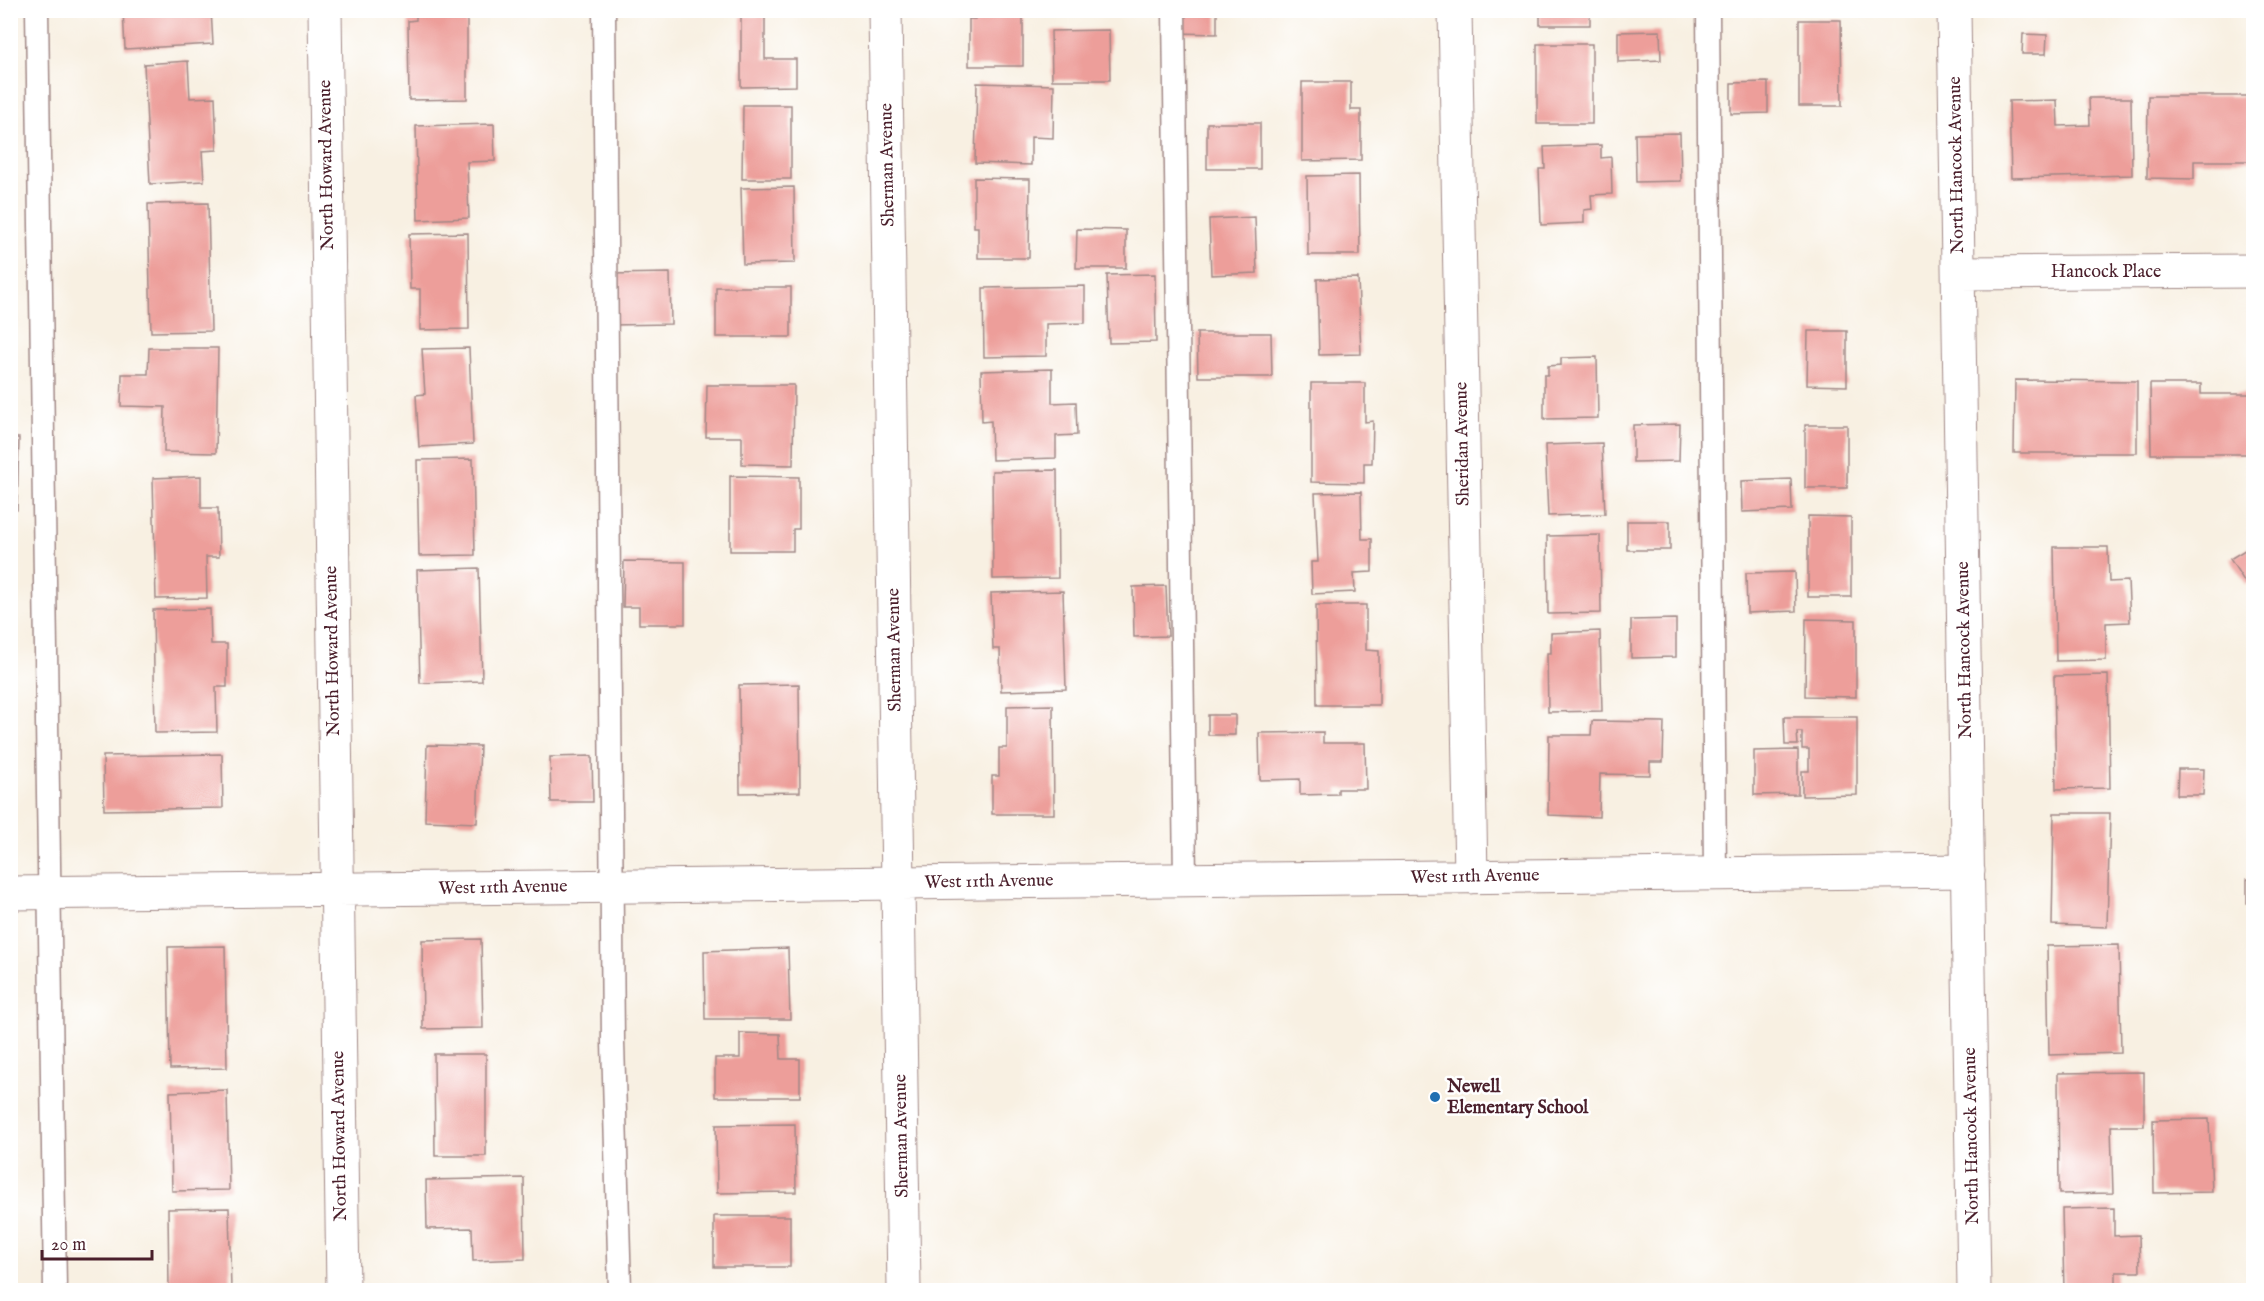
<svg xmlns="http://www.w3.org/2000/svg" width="2264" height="1301" viewBox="0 0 2264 1301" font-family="'IM FELL English',serif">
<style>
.building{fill:#ed9e9a}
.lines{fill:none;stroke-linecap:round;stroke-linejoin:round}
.lane-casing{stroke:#a18886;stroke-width:25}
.street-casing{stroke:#a18886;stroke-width:35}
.lane{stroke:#fff;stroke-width:22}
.street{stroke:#fff;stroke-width:33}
.poi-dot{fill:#1f6fb2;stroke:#fff;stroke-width:2}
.labels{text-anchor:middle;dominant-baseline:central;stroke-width:5;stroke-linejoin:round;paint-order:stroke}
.street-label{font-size:18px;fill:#4a1f2b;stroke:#fff}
.poi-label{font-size:18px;font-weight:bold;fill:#4a1f2b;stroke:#fff;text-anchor:start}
</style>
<rect width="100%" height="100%" fill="#fff"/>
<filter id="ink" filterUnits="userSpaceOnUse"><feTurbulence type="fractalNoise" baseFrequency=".0167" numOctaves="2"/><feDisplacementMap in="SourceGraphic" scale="12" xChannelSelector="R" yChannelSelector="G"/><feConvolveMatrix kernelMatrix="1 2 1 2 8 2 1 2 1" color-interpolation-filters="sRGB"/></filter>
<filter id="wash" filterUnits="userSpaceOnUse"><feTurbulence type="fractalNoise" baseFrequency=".008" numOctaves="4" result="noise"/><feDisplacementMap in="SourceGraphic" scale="24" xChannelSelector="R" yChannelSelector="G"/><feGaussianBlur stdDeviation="1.35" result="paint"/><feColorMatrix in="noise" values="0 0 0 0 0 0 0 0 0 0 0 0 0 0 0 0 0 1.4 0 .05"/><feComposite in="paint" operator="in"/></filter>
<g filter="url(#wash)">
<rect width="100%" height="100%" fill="#f8f0e2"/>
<g id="blocks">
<path class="building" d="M 123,10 L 211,10 L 213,44 L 125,49 Z
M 416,10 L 467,10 L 467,99 L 409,100 L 408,21 L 416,20 Z
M 975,10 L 1023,10 L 1023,66 L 969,66 L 969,19 L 975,19 Z
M 1178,10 L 1217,10 L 1217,34 L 1177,33 Z
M 1540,10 L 1590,10 L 1590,25 L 1540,25 Z
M 741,16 L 765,16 L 765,59 L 796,59 L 796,86 L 741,87 Z
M 1799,20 L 1841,20 L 1842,106 L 1799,106 Z
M 1109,30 L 1110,80 L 1052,80 L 1051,31 Z
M 1660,31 L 1661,60 L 1618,62 L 1618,32 Z
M 2023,34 L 2047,35 L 2046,54 L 2022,54 Z
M 1537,44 L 1592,44 L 1592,124 L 1537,124 Z
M 188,61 L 190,98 L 215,97 L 217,150 L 202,151 L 204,181 L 150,184 L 144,64 Z
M 1302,82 L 1351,82 L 1351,110 L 1361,110 L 1361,160 L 1302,161 Z
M 1768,82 L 1768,113 L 1731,114 L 1731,83 Z
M 977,83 L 1054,85 L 1053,138 L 1031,137 L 1031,165 L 975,163 Z
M 2148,96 L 2254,96 L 2254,161 L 2194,161 L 2194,179 L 2147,178 Z
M 2089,98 L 2131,98 L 2132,175 L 2011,178 L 2009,101 L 2057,100 L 2058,126 L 2090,125 Z
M 743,105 L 791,105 L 791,179 L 742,179 Z
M 1207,123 L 1260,123 L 1260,169 L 1207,169 Z
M 494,124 L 495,161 L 467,162 L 469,218 L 418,220 L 416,126 Z
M 1680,133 L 1681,181 L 1636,182 L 1635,134 Z
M 1601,145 L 1601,158 L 1611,157 L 1612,194 L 1591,195 L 1592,209 L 1584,210 L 1584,223 L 1541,225 L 1539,169 L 1545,169 L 1544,147 Z
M 1359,175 L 1360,255 L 1308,255 L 1307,176 Z
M 974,178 L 1030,179 L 1029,258 L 978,258 L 978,227 L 974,227 Z
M 794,187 L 795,263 L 743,264 L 741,188 Z
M 208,203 L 211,331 L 151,332 L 148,204 Z
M 1255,217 L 1257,273 L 1211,275 L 1209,219 Z
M 1077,229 L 1126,230 L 1126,268 L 1076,268 Z
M 468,233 L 469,329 L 420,330 L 420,289 L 410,289 L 409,234 Z
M 670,273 L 671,324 L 610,325 L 609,274 Z
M 1155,274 L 1156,342 L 1109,343 L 1107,275 Z
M 1358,278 L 1361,354 L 1319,355 L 1317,279 Z
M 1085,286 L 1085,323 L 1046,324 L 1046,356 L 984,357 L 983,288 Z
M 716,287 L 791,287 L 791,337 L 716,337 Z
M 1808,331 L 1847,331 L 1847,386 L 1807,385 Z
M 1197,333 L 1271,333 L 1272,377 L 1198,377 Z
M 149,348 L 218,348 L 216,453 L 164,452 L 165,407 L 121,406 L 122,374 L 148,374 Z
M 469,348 L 473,444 L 419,447 L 416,395 L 425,394 L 422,349 Z
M 1597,357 L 1598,418 L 1544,419 L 1544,375 L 1548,375 L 1548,366 L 1561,365 L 1561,358 Z
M 1052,369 L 1052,403 L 1076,402 L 1077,435 L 1056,436 L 1056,458 L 992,460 L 991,421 L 982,422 L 981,371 Z
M 2015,380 L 2137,381 L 2137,453 L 2014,453 Z
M 1311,383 L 1365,383 L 1365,422 L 1373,421 L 1372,463 L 1364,463 L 1364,483 L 1311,482 Z
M 2150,384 L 2201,384 L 2201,394 L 2254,394 L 2254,454 L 2151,454 Z
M 707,385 L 794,385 L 793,465 L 742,464 L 742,437 L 706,437 Z
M 1680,424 L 1679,461 L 1633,462 L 1633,425 Z
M 1805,425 L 1847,425 L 1847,488 L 1805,488 Z
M 10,438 L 19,438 L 17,510 L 10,510 Z
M 1602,443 L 1605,514 L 1548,516 L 1545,445 Z
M 473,459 L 475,555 L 419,556 L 417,460 Z
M 1057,470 L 1058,578 L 993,579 L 992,471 Z
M 201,476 L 201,508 L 218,508 L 219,557 L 206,557 L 207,598 L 156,599 L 153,478 Z
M 730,476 L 799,477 L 799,529 L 793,529 L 793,551 L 730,551 Z
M 1791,479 L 1792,510 L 1742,512 L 1741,481 Z
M 1361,492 L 1362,539 L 1372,539 L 1372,572 L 1354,573 L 1355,592 L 1312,594 L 1311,562 L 1318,562 L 1315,493 Z
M 1808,516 L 1851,517 L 1851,597 L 1808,597 Z
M 1627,521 L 1670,521 L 1670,550 L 1627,550 Z
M 1600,535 L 1601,613 L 1548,614 L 1547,536 Z
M 2054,547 L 2108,547 L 2109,582 L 2128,581 L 2130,622 L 2106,623 L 2106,660 L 2056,661 Z
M 2248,548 L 2254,557 L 2254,579 L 2246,584 L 2230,559 Z
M 624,561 L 685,562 L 685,624 L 639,624 L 639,607 L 623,607 Z
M 479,568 L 482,681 L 420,683 L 417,570 Z
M 1795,572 L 1796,611 L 1747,613 L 1746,573 Z
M 1166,586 L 1168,636 L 1134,637 L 1133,587 Z
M 1063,591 L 1066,689 L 1001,691 L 1000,649 L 993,649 L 991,593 Z
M 1316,605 L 1366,605 L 1366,650 L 1379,651 L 1379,705 L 1317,705 Z
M 210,609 L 211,644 L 227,644 L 227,687 L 216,687 L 217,732 L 155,733 L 153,610 Z
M 1676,619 L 1676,657 L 1631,658 L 1631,620 Z
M 1806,619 L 1856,620 L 1856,697 L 1805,696 Z
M 1600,631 L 1602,711 L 1548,712 L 1547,653 L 1551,653 L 1551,633 Z
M 2108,675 L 2110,788 L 2056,789 L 2054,676 Z
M 799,684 L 800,792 L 740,793 L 739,685 Z
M 1053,705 L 1054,814 L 992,814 L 992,776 L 999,776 L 999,748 L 1007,748 L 1007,706 Z
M 1208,715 L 1235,715 L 1235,735 L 1208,735 Z
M 1784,717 L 1857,717 L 1857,795 L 1802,796 L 1802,771 L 1809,771 L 1809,749 L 1802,749 L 1802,732 L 1797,732 L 1798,745 L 1785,745 Z
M 1592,721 L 1664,722 L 1663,762 L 1650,762 L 1650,775 L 1600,774 L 1599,817 L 1548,815 L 1549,735 L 1591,735 Z
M 1323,732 L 1323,743 L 1365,743 L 1366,789 L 1338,789 L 1338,794 L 1300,795 L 1300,779 L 1260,780 L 1259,733 Z
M 427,745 L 480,746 L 477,823 L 425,821 Z
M 1798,750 L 1798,794 L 1754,795 L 1754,751 Z
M 222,754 L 223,808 L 104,810 L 103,756 Z
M 592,756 L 593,802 L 551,802 L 550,757 Z
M 2178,769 L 2204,769 L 2203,795 L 2177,795 Z
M 2054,813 L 2110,813 L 2107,927 L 2052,925 Z
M 2247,879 L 2254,880 L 2254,903 L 2247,903 Z
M 481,939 L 483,1028 L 423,1029 L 422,940 Z
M 2119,945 L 2121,1053 L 2049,1055 L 2047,946 Z
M 225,946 L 227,1068 L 170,1069 L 168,947 Z
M 788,948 L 790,1019 L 705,1019 L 704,951 Z
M 740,1033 L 780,1034 L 781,1059 L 800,1059 L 800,1097 L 715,1097 L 715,1058 L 740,1058 Z
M 434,1054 L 486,1054 L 486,1156 L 435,1156 Z
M 2144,1072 L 2144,1126 L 2111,1126 L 2113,1193 L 2059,1194 L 2058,1073 Z
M 227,1090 L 229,1190 L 172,1191 L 170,1092 Z
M 2209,1119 L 2212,1192 L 2154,1193 L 2153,1120 Z
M 795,1124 L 796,1192 L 717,1193 L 716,1125 Z
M 524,1178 L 525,1259 L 473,1261 L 472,1228 L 427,1229 L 426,1180 Z
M 229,1208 L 231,1290 L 169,1290 L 168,1209 Z
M 2114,1208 L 2114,1236 L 2139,1235 L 2140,1272 L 2116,1272 L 2116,1290 L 2064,1290 L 2062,1209 Z
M 714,1216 L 790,1216 L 790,1267 L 714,1267 Z"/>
</g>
</g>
<g filter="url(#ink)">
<use href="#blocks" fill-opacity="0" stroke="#a18886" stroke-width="1.5"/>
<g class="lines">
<g class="lane-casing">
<path id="lane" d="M 37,10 L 55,1290
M 604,10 L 613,1042 L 620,1290
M 1174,10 L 1185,880
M 1708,10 L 1715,874"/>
</g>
<g class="street-casing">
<path id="street" d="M 325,10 L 343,1290
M 885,10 L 904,1290
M 1455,10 L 1471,877
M 1954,10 L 1974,1290
M 1959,273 L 2254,271
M 10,893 L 1968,871"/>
</g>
<use href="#lane" class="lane"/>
<use href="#street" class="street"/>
</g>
</g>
<circle class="poi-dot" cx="1435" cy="1097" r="6"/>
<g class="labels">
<g class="street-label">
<text transform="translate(327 165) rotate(-91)">North Howard Avenue</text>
<text transform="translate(888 165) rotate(-91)">Sherman Avenue</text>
<text transform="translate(1957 165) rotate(-91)">North Hancock Avenue</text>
<text x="2106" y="272">Hancock Place</text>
<text transform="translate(1463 444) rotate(-91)">Sheridan Avenue</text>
<text transform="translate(895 650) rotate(-91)">Sherman Avenue</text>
<text transform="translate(1965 650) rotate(-91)">North Hancock Avenue</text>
<text transform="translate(333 651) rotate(-91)">North Howard Avenue</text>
<text transform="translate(1475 877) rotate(-1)">West 11th Avenue</text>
<text transform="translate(989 882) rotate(-1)">West 11th Avenue</text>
<text transform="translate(503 888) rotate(-1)">West 11th Avenue</text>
<text transform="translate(340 1136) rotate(-91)">North Howard Avenue</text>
<text transform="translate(902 1136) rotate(-91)">Sherman Avenue</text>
<text transform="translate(1972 1136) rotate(-91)">North Hancock Avenue</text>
</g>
<g class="poi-label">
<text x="1447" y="1087">Newell<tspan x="1447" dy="21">Elementary School</tspan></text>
</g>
</g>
<rect width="2264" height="1301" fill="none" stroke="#fff" stroke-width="36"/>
<path d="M42 1250v9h110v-9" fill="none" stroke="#4a1f2b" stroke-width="3"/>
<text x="51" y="1250" font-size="18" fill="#4a1f2b" stroke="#ffffff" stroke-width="4.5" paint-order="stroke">20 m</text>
</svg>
